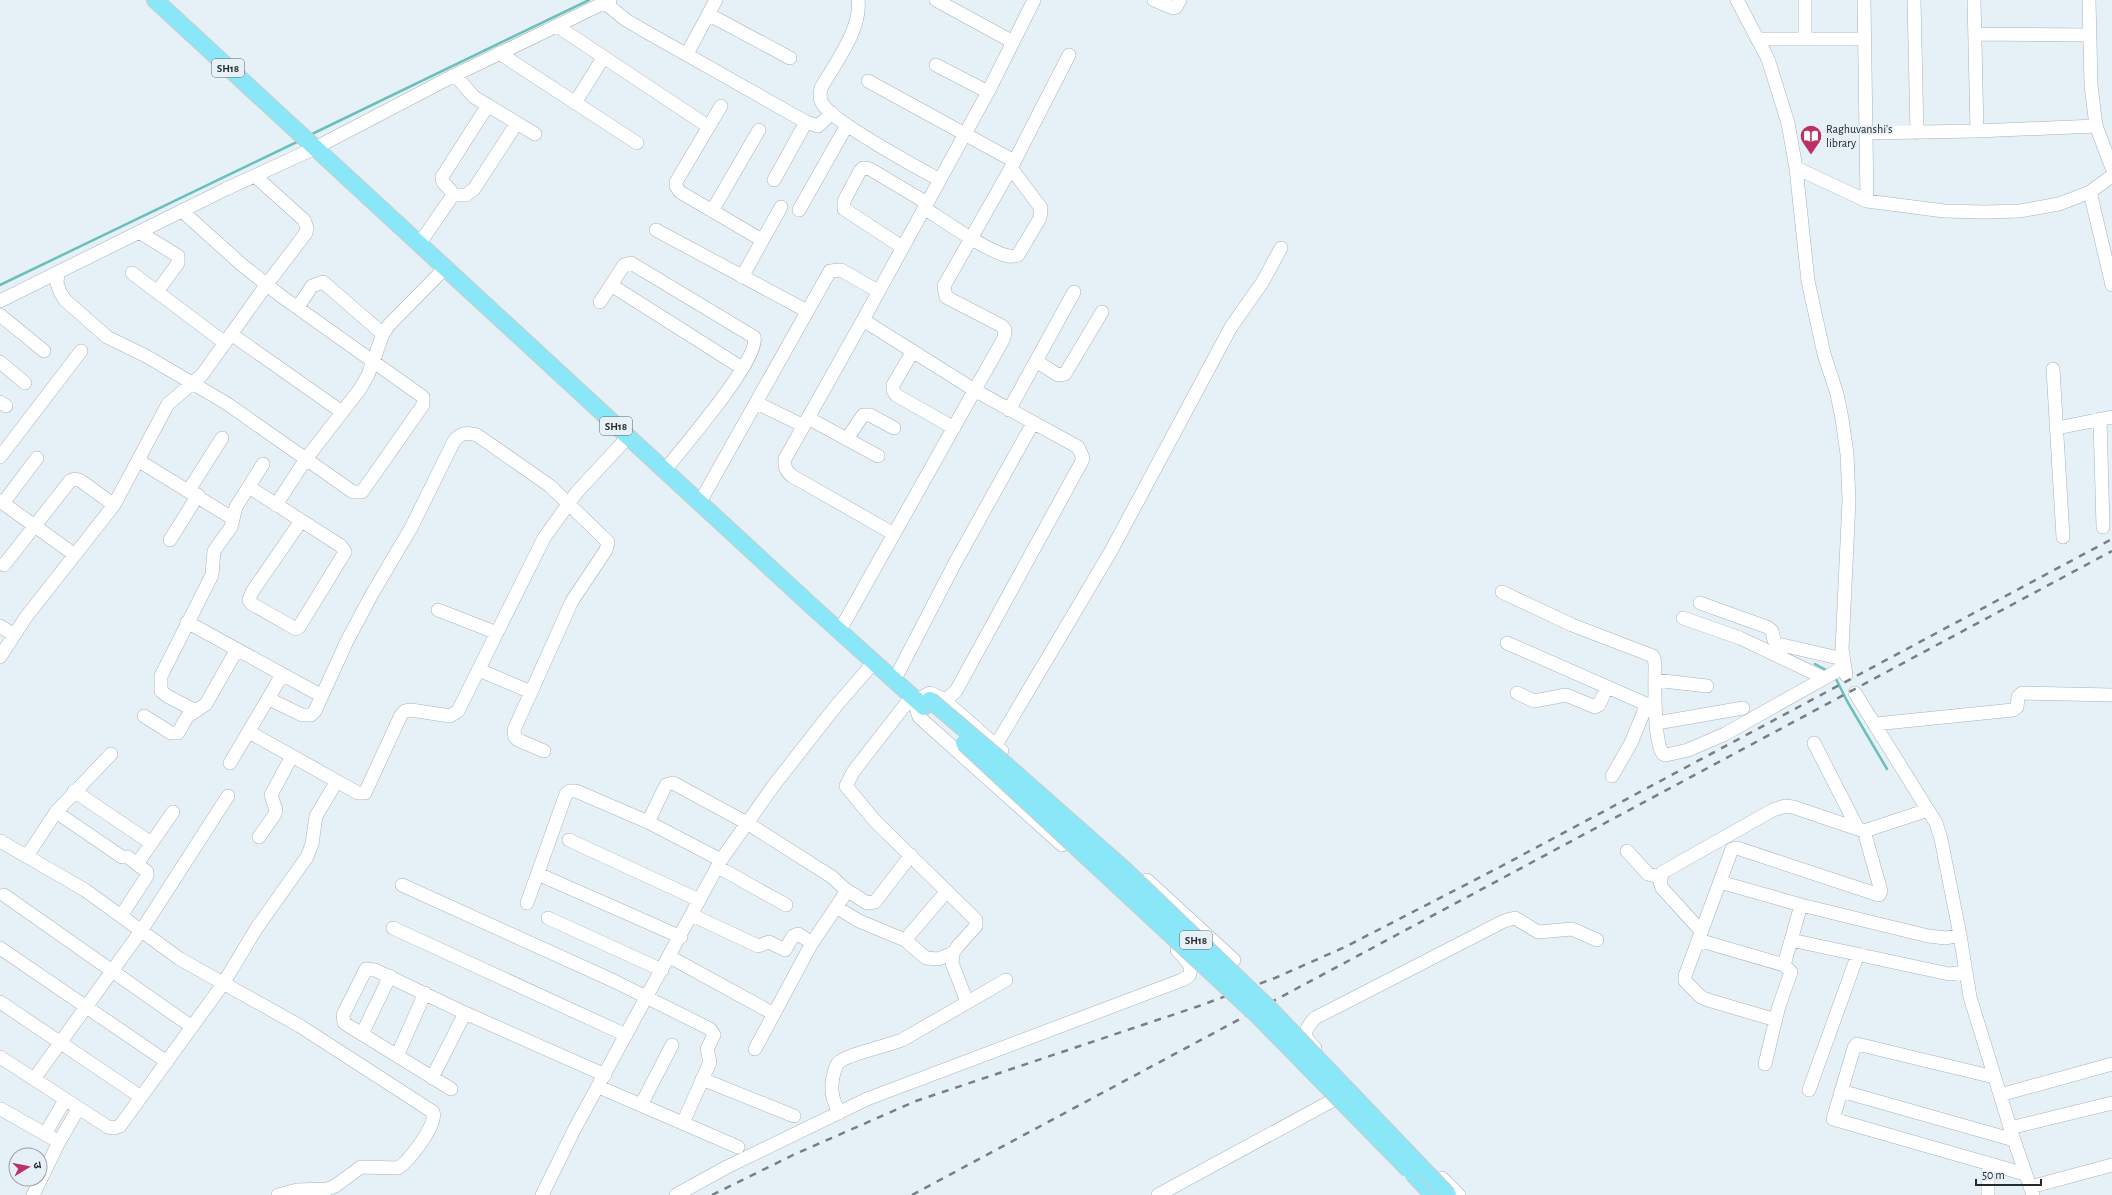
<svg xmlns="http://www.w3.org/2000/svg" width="2112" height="1195" viewBox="0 0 2112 1195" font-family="'Alegreya Sans','Noto Sans Devanagari',sans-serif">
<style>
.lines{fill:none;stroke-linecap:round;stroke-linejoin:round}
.stream{stroke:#6ac0b8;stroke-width:2.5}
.minor-casing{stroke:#a9b2b9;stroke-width:14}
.major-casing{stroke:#cbcccc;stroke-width:18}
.minor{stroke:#fff;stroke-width:13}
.major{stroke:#89e7f8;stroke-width:16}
.rail{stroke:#787f83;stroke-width:2.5;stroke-dasharray:7 7;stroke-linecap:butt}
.major-bridge-casing{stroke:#cbcccc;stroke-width:18;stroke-linecap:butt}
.major-bridge{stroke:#89e7f8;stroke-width:16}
.labels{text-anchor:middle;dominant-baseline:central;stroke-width:3.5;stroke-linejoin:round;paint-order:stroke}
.shield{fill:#e6f0f7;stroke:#606569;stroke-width:1}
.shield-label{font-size:11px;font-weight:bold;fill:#262a2c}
.poi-label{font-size:12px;fill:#262a2c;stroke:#e6f0f7;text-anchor:start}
</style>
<rect width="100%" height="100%" fill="#e6f0f7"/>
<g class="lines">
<path class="stream" d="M 310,135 L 589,0
M 0,285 L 299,141
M 1815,664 L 1826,670
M 1835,677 L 1847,701 L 1887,769"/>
<g class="minor-casing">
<path id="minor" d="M 858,0 C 862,29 834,65 821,88 C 820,94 819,98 822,103 C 831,121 918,168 940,180
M 936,0 L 1013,42
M 1154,0 L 1173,8 L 1176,7 L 1180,0
M 1737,0 L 1768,59 L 1788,123 L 1796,168 L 1808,281 L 1824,354 L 1837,394 L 1842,419 L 1847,454 L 1849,500 L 1842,649 L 1846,675
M 1805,0 L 1805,39
M 1864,0 L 1867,201
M 1914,0 L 1917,133
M 1974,0 L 1977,131
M 2089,0 L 2091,85 L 2096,126 L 2112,168
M 605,3 L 626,20 L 643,30 L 806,122 L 818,126 L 832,113
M 708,14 L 790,58
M 557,26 L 709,127
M 1975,34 L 2089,35
M 1757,39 L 1864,39
M 499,53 L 637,143
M 687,54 L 716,0
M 936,65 L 988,92
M 455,75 L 474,97 L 535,134
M 868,81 L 1014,161
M 575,103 L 603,58
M 721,106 L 676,182 L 676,186 L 680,192 L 762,240
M 1866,133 L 1977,131 L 2096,126
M 1796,168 L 1867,201 L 1944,211 L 1985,212 L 2020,211 L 2059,204 L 2090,192 L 2112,176
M 774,180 L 806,122
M 2090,192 L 2112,285
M 453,195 L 466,195 L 474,189 L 517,123
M 924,208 C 943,220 989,253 1009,256 C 1013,257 1015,256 1018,255 L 1040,218 L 1041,208 L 1011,168
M 799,210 L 847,125
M 712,211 L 759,130
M 656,230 L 807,311
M 139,232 L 178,256 L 178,263 L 157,292
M 424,237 L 453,195 C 451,187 441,185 442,177 L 488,105
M 902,247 L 844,209 L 844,201 L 860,171 L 863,168 L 870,169 L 927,203
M 58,272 L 57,283 L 60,292 L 65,300 L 107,337 L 146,356 L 226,403 L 353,492 L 362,492 L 423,405 L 423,397 L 281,296 L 241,264 L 182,211
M 132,273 L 225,343
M 742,277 L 781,207
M 611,285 L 742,368
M 0,301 L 226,189 L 315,148 L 455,75 L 610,0
M 600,302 L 624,265 L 631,263 L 754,337 C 761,357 685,445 670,464
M 298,307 L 312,286 L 323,282 L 383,334
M 0,315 L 44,351
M 863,320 L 988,92 L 1034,0
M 231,334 L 342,412
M 913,351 L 893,385 L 893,390 L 896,395 L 954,428
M 1036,361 L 1058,375 L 1065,374 L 1102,312
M 0,362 L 25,383
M 2053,369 L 2063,537
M 0,402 L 6,406
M 757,403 L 804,426
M 1009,410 L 1074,292
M 808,418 L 878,456
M 2100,419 L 2103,527
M 2057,428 L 2112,417
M 847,439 L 863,415 L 870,415 L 894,428
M 0,457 L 81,351
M 139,461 L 232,518
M 249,487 L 341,546 L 345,552 L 299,627 L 296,629 L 252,604 L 249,600 L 252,592 L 301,521
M 189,490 L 222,438
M 704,495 L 830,271 L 841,270 L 878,291
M 0,501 L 75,555
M 3,503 L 37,458
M 276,505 L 306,459 L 360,389 L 368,375 L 383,334 L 389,325 L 445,268
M 894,534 L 792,476 C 786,471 784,467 785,459 L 863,320 L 976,391 L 1078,447 L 1083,458 L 1081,463 L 956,691 L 948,698 L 943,699 L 930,693 L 924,696 L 916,707 L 919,717 L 1062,845
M 170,540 L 198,495
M 4,565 L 70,481 L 75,479 L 81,481 L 114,505
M 1502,592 L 1572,625 L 1653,656 L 1655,663 C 1655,682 1653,740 1663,754 L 1666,755 L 1688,750 L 1725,734 L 1844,667
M 1700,603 L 1767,627 L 1772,631 L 1774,640 L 1778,644 L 1843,659
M 438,610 L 497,633
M 1683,618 L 1740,638 L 1824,678
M 187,622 L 322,696
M 844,623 L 1004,338 L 1005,330 L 1002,326 L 946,297 L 944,286 L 1011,168 L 1069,55
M 0,626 L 14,635
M 1507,643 L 1655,708
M 0,657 L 26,617 L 114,505 L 168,404 L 202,375 L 267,284 L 306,233 L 307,228 L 304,220 L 255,176
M 479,670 L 531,692
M 898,673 L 955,563 L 1033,423
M 1655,680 L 1707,686
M 1517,693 L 1534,701 L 1566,695 L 1595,707 L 1599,705 L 1607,687
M 1855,693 L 1936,823 L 1941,839 L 1960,935 L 1970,997 L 2014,1140 L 2033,1195
M 912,696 L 853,772 L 846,786 L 874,820 L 976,920 L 976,926 L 958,946 L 953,953 L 952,963 L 967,1002
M 269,699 L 302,715 L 311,715 L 315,711 L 347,641 L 372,594 L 411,528 L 454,441 C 461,433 466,432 477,435 L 550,486 L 608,542 L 606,550 L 572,601 L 514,730 L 515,737 L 518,740 L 544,751
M 943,699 L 1002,751
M 196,711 L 167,696 L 161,691 L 161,676 L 212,575 L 214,551 L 231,527 L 236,507 L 263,464
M 144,716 L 171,733 L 178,733 L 187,717 L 206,704 L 236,651
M 1657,723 L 1743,708
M 1875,724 L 2013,710 L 2017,707 L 2018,697 L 2022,693 L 2112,695
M 249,732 L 358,793 L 365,793 L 401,715 L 405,711 L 411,710 L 450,716 L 458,711 L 544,538 L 577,492 L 628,437
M 1814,743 L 1858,829
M 996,745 L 1111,551 L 1231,327 L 1262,283 L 1281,248
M 230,763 L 282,675
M 1612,776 L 1631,743 L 1647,704
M 74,791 L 151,843
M 56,812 L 122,857 L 128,857 L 147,872 L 147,876 L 121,916
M 648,822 L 666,785 L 673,783 L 747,823 L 832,877 L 845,889 L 843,897 L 812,943 L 755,1049
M 259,837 L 275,814 L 276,810 L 271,795 L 292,756
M 569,840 L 699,900
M 0,841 L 85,890 L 180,959 L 300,1026 L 433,1112 C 438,1124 409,1161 398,1168 L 361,1167 L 335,1186 L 327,1189 L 297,1190 L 278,1195
M 1627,851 L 1648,874 L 1660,877
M 27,856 L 56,812 L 111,754
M 137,864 L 173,812
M 718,867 L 786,905
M 538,874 L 681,937
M 1147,880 L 1234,960
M 1720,882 L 1801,905 L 1928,936 L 1946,938 L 1960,935
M 402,885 L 614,981 L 710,1029 L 714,1035 L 707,1049 L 710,1062 L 683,1123
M 845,889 L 867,903 L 875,902 L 911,855
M 4,895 L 192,1027
M 527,903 L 566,794 L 570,791 L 576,791 L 648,822 L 721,860
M 836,907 L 859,921 L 905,940 L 926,958 L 938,959 L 953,953
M 692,915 L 758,946 L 769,942 L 785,950 L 793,936 L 798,934 L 812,943
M 548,918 L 662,970
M 393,928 L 626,1035
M 1701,931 L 1662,888 L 1660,882 L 1663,872 L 1773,810 L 1785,806 L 1793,807 L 1864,831 L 1928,810
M 905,940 L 947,891
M 1698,940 L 1784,965
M 1791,940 L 1949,974 L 1965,972
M 0,948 L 167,1062
M 670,957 L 774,1014
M 0,1002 L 141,1097
M 1776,1020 L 1708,1000 L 1701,997 L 1685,981 L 1685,976 L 1732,849 L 1737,848 L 1879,895 L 1881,891 L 1864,831
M 362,1034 L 390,976
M 1315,1048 C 1302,1036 1303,1031 1315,1018 L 1504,921 L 1515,918 L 1538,932 L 1572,929 L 1597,940
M 397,1056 L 425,993
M 0,1057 L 108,1127 L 114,1128 L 120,1126 L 223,984 L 256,929 L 307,857 L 312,844 L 316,816 L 337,781
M 1765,1064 L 1779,1006 L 1791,972 L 1784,965 L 1801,905
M 1994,1077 L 1857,1044 L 1854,1048 L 1833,1119 L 2025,1174
M 432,1078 L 465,1013
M 34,1079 L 141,931 L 228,796
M 702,1079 L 794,1116
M 599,1087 L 738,1147
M 451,1089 L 344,1023 L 343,1015 L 366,969 L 375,970 L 465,1013 L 605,1075
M 1809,1090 L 1858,954
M 1841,1091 L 2014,1140
M 2000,1095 L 2112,1064
M 641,1105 L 672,1045
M 1,1109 L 59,1142
M 839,1113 C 833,1100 830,1091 833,1077 C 834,1072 835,1067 838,1063 C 844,1055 890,1045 902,1040 L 1006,980
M 2010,1128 L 2112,1103
M 45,1134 L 65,1100
M 1988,1163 L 1988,1195
M 1442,1178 L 1459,1195
M 2030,1187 L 2112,1165
M 33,1195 L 59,1142 L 78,1109
M 542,1195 L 574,1130 L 721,860 L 774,785 L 836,706 L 874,662
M 676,1195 L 727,1167 L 867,1099 L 1182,980 L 1189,976 L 1191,969 L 1188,962 L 1177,950
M 1158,1195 L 1337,1098"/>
</g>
<g class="major-casing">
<path id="major" d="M 155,0 L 817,611 L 924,707
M 1414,1175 L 1433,1195"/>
</g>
<use href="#minor" class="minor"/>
<use href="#major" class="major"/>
<path class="rail" d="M 712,1195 L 793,1155 L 916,1101 L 1199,1006 L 1275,978 L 1345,947 L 1498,868 L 2112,539
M 912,1195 L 2112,551"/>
<g class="major-bridge-casing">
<path id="major-bridge" d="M 930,700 L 997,757 L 1125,870 L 1269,1008 L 1448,1195
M 964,743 L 1257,1015 L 1409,1170"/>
</g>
<use href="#major-bridge" class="major-bridge"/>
</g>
<defs>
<g id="library-pin" transform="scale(1.15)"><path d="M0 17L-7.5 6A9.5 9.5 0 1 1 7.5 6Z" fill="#bd3063" stroke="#e6f0f7"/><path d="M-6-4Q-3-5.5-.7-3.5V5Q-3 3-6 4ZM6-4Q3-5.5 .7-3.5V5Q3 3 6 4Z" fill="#fff"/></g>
</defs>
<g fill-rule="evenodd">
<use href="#library-pin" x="1811" y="136"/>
</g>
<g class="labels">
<g class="shield">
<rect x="212" y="59" width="32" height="18" rx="3"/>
<rect x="600" y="417" width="32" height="18" rx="3"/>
<rect x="1180" y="931" width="32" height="18" rx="3"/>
</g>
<g class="shield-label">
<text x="228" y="68">SH18</text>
<text x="616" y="426">SH18</text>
<text x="1196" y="940">SH18</text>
</g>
<g class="poi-label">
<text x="1826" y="129">Raghuvanshi's<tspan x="1826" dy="14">library</tspan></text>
</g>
</g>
<g transform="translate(28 1167) rotate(80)"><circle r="19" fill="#e6f0f7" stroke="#99a1a6"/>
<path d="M0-3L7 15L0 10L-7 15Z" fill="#bd3063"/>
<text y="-6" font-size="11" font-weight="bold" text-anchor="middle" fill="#262a2c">उ</text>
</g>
<path d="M1976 1179v6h65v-6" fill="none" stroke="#262a2c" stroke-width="2"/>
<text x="1982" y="1179" font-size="12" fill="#262a2c" stroke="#e6f0f7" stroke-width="3" paint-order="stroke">50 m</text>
</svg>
